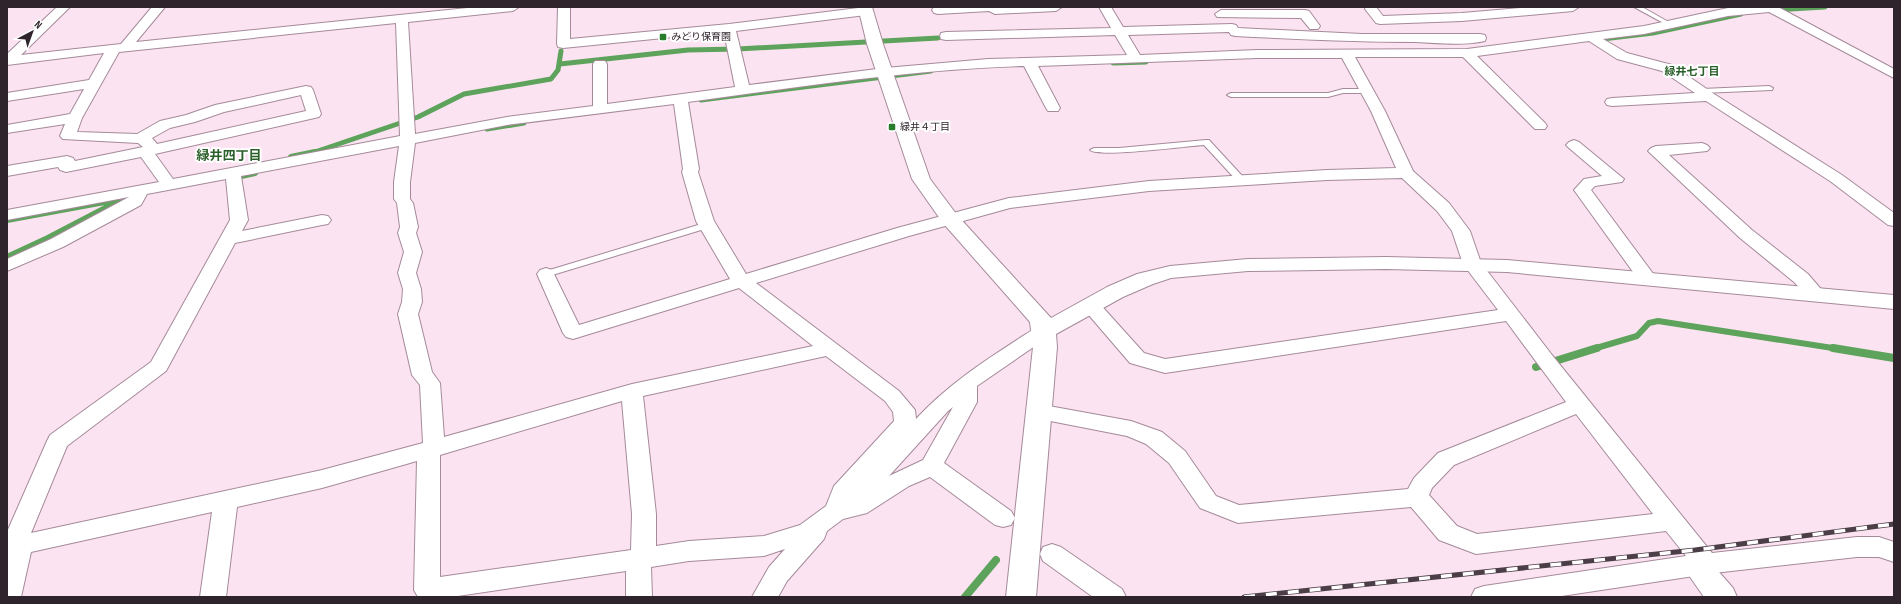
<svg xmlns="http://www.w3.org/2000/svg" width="1901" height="604" viewBox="0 0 1901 604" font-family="'Sofia Sans Condensed','Noto Sans JP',sans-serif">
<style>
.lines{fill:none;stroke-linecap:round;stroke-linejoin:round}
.stream-far2{stroke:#5da35b;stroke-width:5}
.stream-far1{stroke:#5da35b;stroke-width:6}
.stream{stroke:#5da35b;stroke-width:8}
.service-casing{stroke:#a58a9a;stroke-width:2}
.minor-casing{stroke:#a58a9a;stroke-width:2}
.tertiary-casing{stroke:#a58a9a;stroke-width:2}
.service{fill:#fff;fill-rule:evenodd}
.minor{fill:#fff;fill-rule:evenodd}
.tertiary{fill:#fff;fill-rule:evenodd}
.rail-casing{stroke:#4b3e46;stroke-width:5}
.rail{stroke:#fff;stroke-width:3.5;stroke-dasharray:11;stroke-linecap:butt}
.poi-dot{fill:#287d2a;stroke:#fff;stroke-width:1.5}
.labels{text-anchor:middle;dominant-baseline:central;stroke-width:4;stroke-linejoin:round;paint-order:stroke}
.far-poi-label{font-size:10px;fill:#2f242b;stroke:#fff;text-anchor:start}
.far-neighbourhood-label{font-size:11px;font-weight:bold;fill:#2b602b;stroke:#fff}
.neighbourhood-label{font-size:13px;font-weight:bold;fill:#2b602b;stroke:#fff}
</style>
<rect width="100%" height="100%" fill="#fbe3f1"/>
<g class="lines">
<path class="stream-far2" d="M 1773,10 L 1825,7
M 1594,40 L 1653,33 L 1741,14
M 1113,63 L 1146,62
M 560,64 L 688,50 L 738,49 L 938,38
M 701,100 L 931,71
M 487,129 L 524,123
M 312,153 L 418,117 L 464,94 L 551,79 L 558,70 L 561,51"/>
<path class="stream-far1" d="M 291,157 L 315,152
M 232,178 L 255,173
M 7,220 L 137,196
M 7,257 L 48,238 L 117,202
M 1593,349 L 1637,336 L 1649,323 L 1658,321 L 1839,349"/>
<path class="stream" d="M 1833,348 L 1894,358
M 1536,367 L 1597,348
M 965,597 L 996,560"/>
<g class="service-casing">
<path id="service" d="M 1634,7 L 1642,7 L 1674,25 L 1669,26 Z
M 1769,86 L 1773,88 L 1772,90 L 1702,93 L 1698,91 L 1702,89 Z
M 1343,89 L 1367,89 L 1371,91 L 1367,93 L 1343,93 L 1328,97 L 1231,97 L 1227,95 L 1231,93 L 1328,93 Z
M 1206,140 L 1209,140 L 1245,179 L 1245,183 L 1239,183 L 1204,145 C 1187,146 1098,158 1090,150 L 1094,148 L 1119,148 Z
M 708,222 L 711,223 L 713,225 L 711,227 L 549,276 L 543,276 L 541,274 L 543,272 Z"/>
</g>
<g class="minor-casing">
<path id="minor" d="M 57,7 L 70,7 L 21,55 L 121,44 L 152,7 L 165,7 L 136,42 L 477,7 L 519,7 L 513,11 L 408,22 L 415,134 L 507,117 L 593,106 L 593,64 L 595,61 L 605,61 L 607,64 L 607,104 L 735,87 L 724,32 L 563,48 L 558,47 L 557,44 L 558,7 L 570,7 L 570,39 L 729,24 L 866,7 L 872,11 L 866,15 L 736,31 L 749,85 L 885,68 L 988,59 L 1127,55 L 1115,35 L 946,40 L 941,39 L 940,36 L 941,33 L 946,32 L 1111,28 L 1099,7 L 1111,7 L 1123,27 L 1232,24 L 1236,25 L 1238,28 L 1362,34 L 1480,34 L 1485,35 L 1486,38 L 1485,41 C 1463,46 1437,43 1415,42 C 1355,42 1295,39 1235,36 L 1231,35 L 1229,32 L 1128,35 L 1140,55 L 1257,50 L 1467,49 L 1644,26 L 1728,8 L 1778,7 L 1894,69 L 1894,78 L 1769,12 L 1728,16 L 1644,34 L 1603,39 L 1627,53 L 1672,65 L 1714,94 L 1842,175 L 1894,213 L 1894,226 L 1888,225 L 1830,181 L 1706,101 L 1612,106 L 1607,105 L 1605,102 L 1607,99 L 1612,98 L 1695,93 L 1662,71 L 1617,59 L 1589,41 L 1477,56 L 1545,123 L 1547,126 L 1545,129 L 1535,129 L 1463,57 L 1355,57 L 1385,111 L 1413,171 L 1449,203 L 1470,231 L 1481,263 L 1552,355 L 1712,553 L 1857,537 L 1879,537 L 1894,542 L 1894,562 L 1879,557 L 1857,557 L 1714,573 L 1555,597 L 1471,597 L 1475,589 L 1484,586 L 1686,556 L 1666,531 L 1476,554 L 1439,540 L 1411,507 L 1238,523 L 1200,508 L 1169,463 L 1146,444 L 1127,436 L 1030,417 L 1027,412 L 1030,407 L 1038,404 L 1131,421 L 1162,432 L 1185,451 L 1216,496 L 1239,505 L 1408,489 L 1414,478 L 1438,453 L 1566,402 L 1506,321 L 1165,373 L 1130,363 L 1081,306 L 1084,302 L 1091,300 L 1098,302 L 1144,353 L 1165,359 L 1498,310 L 1463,264 L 1452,231 L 1437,211 L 1402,178 L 1327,180 L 1149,191 L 1010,208 L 909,236 L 756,283 L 899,391 L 915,410 L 916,419 C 951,381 994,355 1037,327 L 1044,325 L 1051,327 L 1054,331 L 1051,335 L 977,386 L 977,402 L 944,463 L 1011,511 L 1015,518 L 1011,525 L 1003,527 L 995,525 L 930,477 L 909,486 L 867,513 L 843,519 L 827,531 L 824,539 L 787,581 L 778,597 L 752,597 L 769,567 L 785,549 L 764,556 L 689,561 L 651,567 L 652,597 L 626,597 L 626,571 L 451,597 L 418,597 L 414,590 L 417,461 L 322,488 L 237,507 L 226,597 L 200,597 L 212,512 L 31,552 L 21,597 L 7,597 L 7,532 L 47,441 L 50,435 L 151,362 L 230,220 L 226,179 L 147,194 L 141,205 L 63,247 L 7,271 L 7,259 L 51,239 L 129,197 L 7,220 L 7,210 L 159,182 L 141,157 L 66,172 L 60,170 L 58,167 L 7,176 L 7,166 L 67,156 L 73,158 L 75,161 L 143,147 L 138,143 L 63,139 L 60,136 L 65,124 L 7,133 L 7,125 L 70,114 L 84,89 L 7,101 L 7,93 L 89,80 L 104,53 L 7,65 L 7,54 ZM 396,23 L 400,136 L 173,179 L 155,154 L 319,117 L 321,114 L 313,90 L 311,87 L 306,86 L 215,105 L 186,115 L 160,121 L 137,134 L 77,132 L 82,118 L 119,52 ZM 1257,58 L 1342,58 L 1371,111 L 1396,168 L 1327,170 L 1149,181 L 1009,198 L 897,228 L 746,274 L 714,221 L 698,172 L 699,169 L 688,102 C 800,87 912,69 1024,66 L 1046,108 L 1048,111 L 1058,111 L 1060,108 L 1038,66 ZM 301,95 L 306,111 L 157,144 L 152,138 L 170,128 L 195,122 L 224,112 ZM 674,104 L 683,169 L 682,172 L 696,221 L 730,279 L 579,325 L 552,270 L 546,268 L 540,270 L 537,274 L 563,333 L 566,337 L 573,339 L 739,288 L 813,346 L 632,384 L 444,437 L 440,383 L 432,372 L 418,314 L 422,302 L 421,289 L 416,273 L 422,252 L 416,233 L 418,227 L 413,203 L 410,199 L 410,182 L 415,143 L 507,125 ZM 399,146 L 394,182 L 394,199 L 397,203 L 400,227 L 398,233 L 404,252 L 398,273 L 403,289 L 402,302 L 398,314 L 412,375 L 420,385 L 423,443 L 322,470 L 31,533 L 67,446 L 166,371 L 235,243 L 322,225 L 328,224 L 331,220 L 328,216 L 322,215 L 242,231 L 248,220 L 241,176 ZM 826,356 L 885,401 L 893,412 L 894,421 L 834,486 L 826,506 L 800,525 L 764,536 L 689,541 L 656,546 L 656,514 L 643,396 ZM 622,401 L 632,514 L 631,550 L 440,577 L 440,455 ZM 953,407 L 923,460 L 889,476 L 948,411 ZM 1576,414 L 1653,514 L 1477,534 L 1457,526 L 1429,495 L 1432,488 L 1454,465 Z
M 934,7 L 1062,7 L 1056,11 L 995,14 L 989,11 L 938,14 L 934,13 L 932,10 Z
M 1366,7 L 1376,7 L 1383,16 L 1462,13 L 1532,7 L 1579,7 L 1573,11 L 1462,21 L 1380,24 L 1376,23 L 1365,9 Z
M 1221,10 L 1305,10 L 1309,11 L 1320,26 L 1318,29 L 1310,29 L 1301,18 L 1217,17 L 1215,14 Z
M 1574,140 L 1579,142 L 1624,179 L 1622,182 L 1595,186 L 1591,190 L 1657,279 L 1655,283 L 1648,285 L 1641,283 L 1574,190 L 1584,179 L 1602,176 L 1569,148 L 1566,145 L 1569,142 Z
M 1702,143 L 1707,145 L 1710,148 L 1707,151 L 1669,155 L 1752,230 L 1808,274 L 1826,295 L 1824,299 L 1817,301 L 1810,299 L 1794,282 L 1740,238 L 1648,151 L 1651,148 L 1656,146 Z
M 1052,544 L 1061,547 L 1122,589 L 1126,597 L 1093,597 L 1043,561 L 1040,554 L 1043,547 Z"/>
</g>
<g class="tertiary-casing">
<path id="tertiary" d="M 858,7 L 872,7 L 883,44 L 930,179 L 957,215 L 1051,318 L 1107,287 L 1137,274 L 1170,266 L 1248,259 L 1386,257 L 1507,260 L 1894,295 L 1894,309 L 1507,272 L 1386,269 L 1248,271 L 1171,278 L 1153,284 L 1123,297 L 1056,334 L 1057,347 L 1036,597 L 1006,597 L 1033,347 L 1030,322 L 943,223 L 912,179 L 867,44 Z
M 1707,553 L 1717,557 L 1722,565 L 1719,572 L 1733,588 L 1737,597 L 1704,597 L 1688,574 L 1697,557 Z"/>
</g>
<use href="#service" class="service"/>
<use href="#minor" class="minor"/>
<use href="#tertiary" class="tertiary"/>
<g class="rail-casing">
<path id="rail" d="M 1244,597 L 1695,550 L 1894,524"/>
</g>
<use href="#rail" class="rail"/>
</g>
<g class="poi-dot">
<rect x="659" y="33" width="8" height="8" rx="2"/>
<rect x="888" y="123" width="8" height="8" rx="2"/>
</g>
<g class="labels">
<g class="far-poi-label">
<text x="671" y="37">みどり保育園</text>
<text x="900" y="127">緑井４丁目</text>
</g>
<g class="far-neighbourhood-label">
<text x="1692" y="71">緑井七丁目</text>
</g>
<g class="neighbourhood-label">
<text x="229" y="156">緑井四丁目</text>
</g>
</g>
<rect width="1901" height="604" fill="none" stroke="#2f242b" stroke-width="16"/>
<g transform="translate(32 32) rotate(41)" stroke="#ffffff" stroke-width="3" paint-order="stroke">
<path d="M0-3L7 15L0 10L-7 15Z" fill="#2f242b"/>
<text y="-6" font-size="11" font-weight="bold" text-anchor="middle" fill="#2f242b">N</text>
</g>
</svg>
